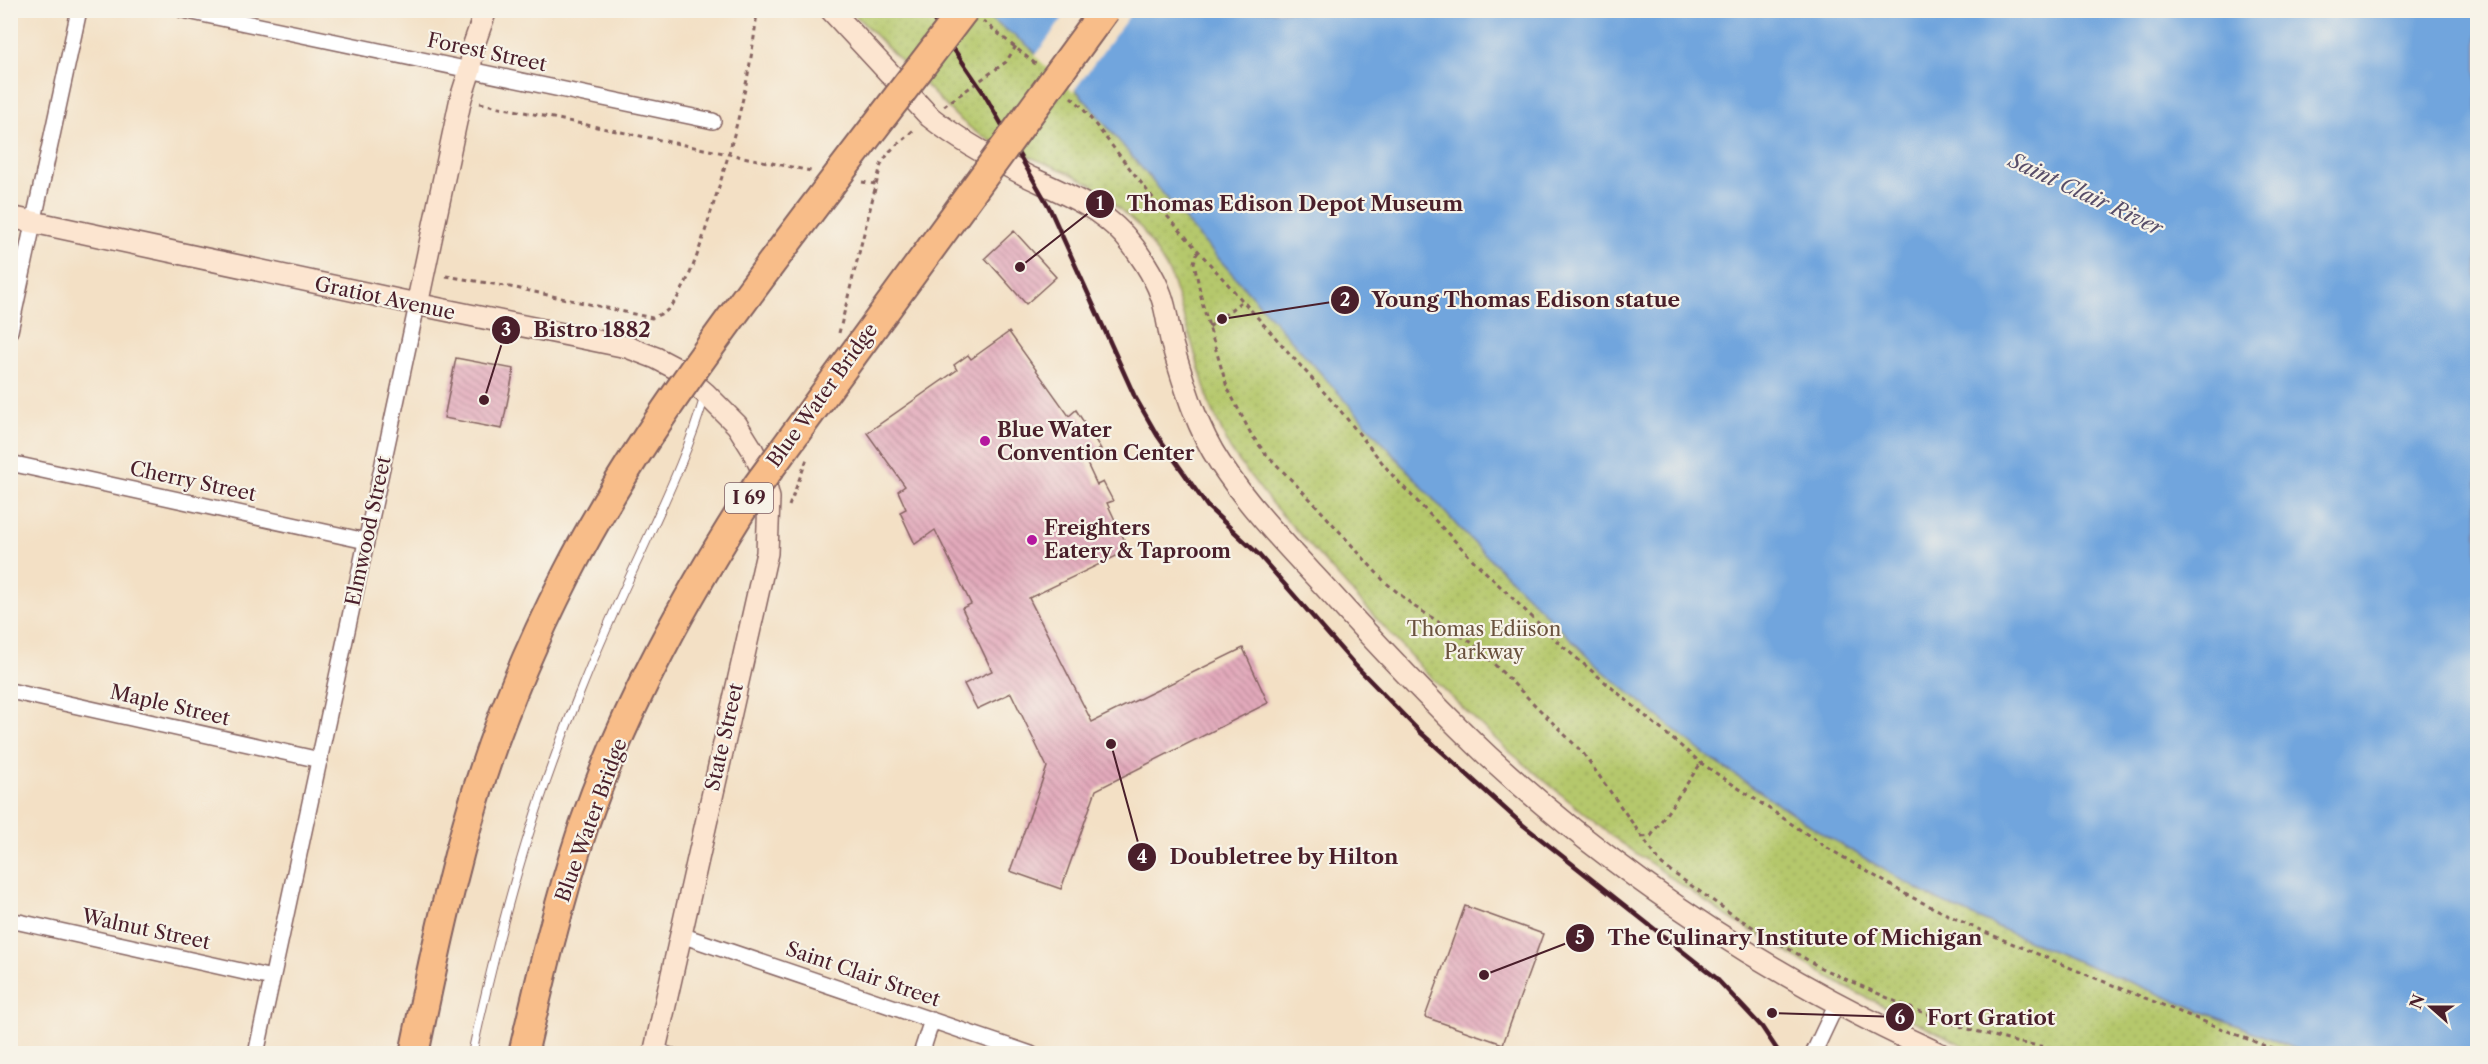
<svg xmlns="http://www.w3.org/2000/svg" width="2488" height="1064" viewBox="0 0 2488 1064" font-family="'Libre Caslon Text',serif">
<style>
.park{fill:url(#park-dots);stroke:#80744c;stroke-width:1.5}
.water{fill:#71a5dd;stroke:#5e6284;stroke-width:1.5}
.pier{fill:#f3e0c5}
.building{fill:url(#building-back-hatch)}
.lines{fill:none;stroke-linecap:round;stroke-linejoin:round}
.lane-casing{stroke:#856361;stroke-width:10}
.street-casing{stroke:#856361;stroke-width:18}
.secondary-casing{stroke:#856361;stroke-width:24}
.path{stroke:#856361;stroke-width:3;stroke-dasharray:4.5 4.5;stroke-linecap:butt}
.lane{stroke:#fff;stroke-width:8}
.street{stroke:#fff;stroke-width:15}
.secondary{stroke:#fce5d0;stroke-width:21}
.rail{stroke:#4a1f2b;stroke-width:4.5}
.highway-bridge-casing{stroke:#856361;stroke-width:32;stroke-linecap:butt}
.highway-bridge{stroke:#f8bd89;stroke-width:28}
.poi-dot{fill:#b5179e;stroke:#f7f3e8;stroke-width:2}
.labels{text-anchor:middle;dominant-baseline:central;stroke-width:4.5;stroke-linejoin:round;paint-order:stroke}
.shield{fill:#f7f3e8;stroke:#7e5f64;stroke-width:1.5}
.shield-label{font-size:18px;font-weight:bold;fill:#4a1f2b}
.street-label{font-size:20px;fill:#4a1f2b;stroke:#f7f3e8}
.poi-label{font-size:20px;font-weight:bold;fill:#4a1f2b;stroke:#f7f3e8;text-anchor:start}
.park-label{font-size:20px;fill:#6a523e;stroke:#f7f3e8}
.water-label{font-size:21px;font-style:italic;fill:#584e69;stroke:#f7f3e8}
.leader{fill:none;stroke:#4a1f2b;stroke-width:2}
.callout-dot{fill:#4a1f2b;stroke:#f7f3e8;stroke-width:2}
.mark-label{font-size:18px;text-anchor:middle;font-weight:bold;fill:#fff}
.callout-label{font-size:21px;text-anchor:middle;font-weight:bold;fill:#4a1f2b;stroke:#f7f3e8;stroke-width:4.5;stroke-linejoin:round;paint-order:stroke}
</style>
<defs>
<pattern id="park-dots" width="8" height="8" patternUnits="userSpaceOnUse" patternTransform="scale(1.5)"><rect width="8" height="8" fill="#b5c86c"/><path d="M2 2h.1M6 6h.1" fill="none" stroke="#9dab5e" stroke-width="1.8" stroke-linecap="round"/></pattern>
<pattern id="building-back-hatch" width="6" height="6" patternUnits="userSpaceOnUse" patternTransform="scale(1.5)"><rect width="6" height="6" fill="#e3aabc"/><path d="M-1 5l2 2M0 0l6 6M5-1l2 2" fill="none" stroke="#ba8a99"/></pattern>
</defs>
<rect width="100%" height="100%" fill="#f7f3e8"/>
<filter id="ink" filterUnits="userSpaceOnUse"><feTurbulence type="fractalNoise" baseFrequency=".0167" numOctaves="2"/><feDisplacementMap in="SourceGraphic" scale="12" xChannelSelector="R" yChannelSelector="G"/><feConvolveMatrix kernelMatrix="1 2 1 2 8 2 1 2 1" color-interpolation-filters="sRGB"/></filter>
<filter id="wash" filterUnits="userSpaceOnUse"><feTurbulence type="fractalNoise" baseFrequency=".008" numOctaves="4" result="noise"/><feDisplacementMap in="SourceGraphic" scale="24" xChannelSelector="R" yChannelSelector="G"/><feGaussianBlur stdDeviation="1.35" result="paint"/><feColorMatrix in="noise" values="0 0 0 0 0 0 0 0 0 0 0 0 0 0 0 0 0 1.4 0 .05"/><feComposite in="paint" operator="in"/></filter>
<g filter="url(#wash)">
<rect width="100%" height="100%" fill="#f3e0c5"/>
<path class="park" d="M 851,11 L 980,11 L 1026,44 L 1080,94 L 1195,232 L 1460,529 L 1602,670 L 1704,754 L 1825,835 L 1933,898 L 2045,948 L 2306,1053 L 1979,1053 L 1845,987 L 1723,914 L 1610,835 L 1504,747 L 1426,673 L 1272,504 L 1231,451 L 1209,403 L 1189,333 L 1170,274 L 1142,229 L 1091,184 L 1067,172 L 993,142 L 974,131 L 957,117 Z"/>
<path class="water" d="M 980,11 L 2477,11 L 2477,1053 L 2306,1053 L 2045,948 L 1933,898 L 1825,835 L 1704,754 L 1602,670 L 1460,529 L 1195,232 L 1080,94 L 1026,44 Z"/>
<path class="pier" d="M 1068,11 L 1133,11 L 1073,92 L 1035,56 Z"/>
<g id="blocks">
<path class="building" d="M 1014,231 L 1056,277 L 1026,304 L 985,258 Z
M 1009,332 L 1069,416 L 1076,410 L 1101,449 L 1084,457 L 1097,485 L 1103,482 L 1113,501 L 1107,503 L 1129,550 L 1029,598 L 1092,722 L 1243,648 L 1268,703 L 1096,790 L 1061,889 L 1010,871 L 1047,767 L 1011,693 L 977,709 L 964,684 L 992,671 L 962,608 L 971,604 L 935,530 L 915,544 L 900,512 L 906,509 L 898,491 L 905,486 L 867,433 L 957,370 L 954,365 L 968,355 L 971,359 Z
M 456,358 L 514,369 L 502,429 L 444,418 Z
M 1465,906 L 1543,934 L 1503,1044 L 1425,1017 Z"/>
</g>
</g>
<g filter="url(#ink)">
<use href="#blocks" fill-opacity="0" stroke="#856361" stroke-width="1.5"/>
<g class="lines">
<g class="lane-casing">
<path id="lane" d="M 657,1047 L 677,1054
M 472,1054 C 499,930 530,814 578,697 C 597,649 618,602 640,555 C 664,502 689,451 705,395"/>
</g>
<g class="street-casing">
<path id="street" d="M 183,10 L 713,121
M 10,331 L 79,10
M 10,463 L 366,541
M 10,691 L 320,760
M 10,920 L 272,978
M 681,935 L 1031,1054
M 256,1054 L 417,305
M 921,1054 L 932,1020
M 1813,1054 L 1837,1003"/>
</g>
<g class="secondary-casing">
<path id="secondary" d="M 831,10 L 930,117 C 960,141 993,159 1027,176 C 1063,193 1096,205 1124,235 C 1138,251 1154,275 1161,295 C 1167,311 1168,328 1172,344 C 1184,384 1196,427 1220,463 C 1255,516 1302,561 1345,609 C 1392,660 1439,710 1489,757 C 1622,879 1776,980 1940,1054
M 10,217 L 440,309 L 627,347 L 656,358 L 677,369 L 705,393 L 737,425 L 752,449 L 762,470 L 769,498 L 767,553 L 654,1054
M 417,305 L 461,98 L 470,70 L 473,47 L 486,10"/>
</g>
<path class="path" d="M 983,21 L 1038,66
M 1071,97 L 1080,105 L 1168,217 L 1339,409 L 1393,476 L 1474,561 L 1561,645 L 1701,763 L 1826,847 L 1907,895 L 1973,927 L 2090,976 L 2285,1054
M 480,103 L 811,171
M 944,106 L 1006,62 L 1016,46
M 862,182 L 875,184
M 1198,251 L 1194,262 L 1203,306 L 1227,387 L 1251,434 L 1265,453 L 1312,501 L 1384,581 L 1415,607 L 1474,644 L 1583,753 L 1662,865 L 1736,917 L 1821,968 L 1908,1007 L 1965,1028 L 2015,1042 L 2059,1049 L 2074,1054
M 446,276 L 516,288 L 652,318 C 656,316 661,314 665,312 C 687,295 703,238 711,212 C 732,146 751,80 757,10
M 1209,327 L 1242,301
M 839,333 L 881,165 L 889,152 L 916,128
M 789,506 L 807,459
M 1642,837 L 1651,836 L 1701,763"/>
<use href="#lane" class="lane"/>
<use href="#street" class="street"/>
<use href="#secondary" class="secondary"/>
<path class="rail" d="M 927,10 L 983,92 L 1049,207 L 1134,395 L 1157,435 L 1207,506 L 1259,555 L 1355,665 L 1420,732 L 1523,825 L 1715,977 L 1762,1027 L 1780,1054"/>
<g class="highway-bridge-casing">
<path id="highway-bridge" d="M 414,1054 C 430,977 446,900 467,825 C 491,739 526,654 567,574 C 616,478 675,394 739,307 C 812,207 889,109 964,10
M 523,1054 C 541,977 559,900 584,825 C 626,704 688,593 757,486 L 1105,10"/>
</g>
<use href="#highway-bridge" class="highway-bridge"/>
</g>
</g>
<g class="poi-dot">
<circle cx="985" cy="441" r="6"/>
<circle cx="1032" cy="540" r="6"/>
</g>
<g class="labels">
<rect class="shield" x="725" y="483" width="48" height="30" rx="4.5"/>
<g class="shield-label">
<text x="749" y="498">I 69</text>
</g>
<g class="street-label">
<text transform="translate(487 52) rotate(12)">Forest Street</text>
<text transform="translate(385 298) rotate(12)">Gratiot Avenue</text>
<text transform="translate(822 395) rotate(-54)">Blue Water Bridge</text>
<text transform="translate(193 481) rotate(12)">Cherry Street</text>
<text transform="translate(368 531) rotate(-78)">Elmwood Street</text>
<text transform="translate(170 705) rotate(13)">Maple Street</text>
<text transform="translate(724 737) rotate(-77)">State Street</text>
<text transform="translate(591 820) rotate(-70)">Blue Water Bridge</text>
<text transform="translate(146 929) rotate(12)">Walnut Street</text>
<text transform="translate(863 974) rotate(19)">Saint Clair Street</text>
</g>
<g class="poi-label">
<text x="997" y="430">Blue Water<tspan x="997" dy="23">Convention Center</tspan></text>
<text x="1044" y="528">Freighters<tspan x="1044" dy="23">Eatery &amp; Taproom</tspan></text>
</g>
<g class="park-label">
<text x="1484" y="629">Thomas Ediison<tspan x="1484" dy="23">Parkway</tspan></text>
</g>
<g class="water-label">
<text transform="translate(2086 194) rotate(25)">Saint Clair River</text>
</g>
</g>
<path class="leader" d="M1020 267L1100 204M1222 319L1345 300M484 400L506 330M1111 744L1142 857M1484 975L1580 938M1772 1013L1900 1017"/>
<g class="callout-dot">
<circle cx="1020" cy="267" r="6"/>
<circle cx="1222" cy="319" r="6"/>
<circle cx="484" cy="400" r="6"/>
<circle cx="1111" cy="744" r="6"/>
<circle cx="1484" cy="975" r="6"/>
<circle cx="1772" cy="1013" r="6"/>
<circle cx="1100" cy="204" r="15"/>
<circle cx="1345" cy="300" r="15"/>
<circle cx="506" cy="330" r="15"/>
<circle cx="1142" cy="857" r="15"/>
<circle cx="1580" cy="938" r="15"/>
<circle cx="1900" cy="1017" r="15"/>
</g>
<g class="mark-label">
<text x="1100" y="210">1</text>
<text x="1345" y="306">2</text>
<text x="506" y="336">3</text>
<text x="1142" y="863">4</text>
<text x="1580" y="944">5</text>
<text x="1900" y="1024">6</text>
</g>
<g class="callout-label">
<text x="1295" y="211">Thomas Edison Depot Museum</text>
<text x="1526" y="307">Young Thomas Edison statue</text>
<text x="592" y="337">Bistro 1882</text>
<text x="1284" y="864">Doubletree by Hilton</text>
<text x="1795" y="945">The Culinary Institute of Michigan</text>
<text x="1991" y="1025">Fort Gratiot</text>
</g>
<rect width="2488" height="1064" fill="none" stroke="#f7f3e8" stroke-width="36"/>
<g transform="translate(2431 1007) rotate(291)" stroke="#f7f3e8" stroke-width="4.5" paint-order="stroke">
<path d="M0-4.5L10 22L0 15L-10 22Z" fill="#4a1f2b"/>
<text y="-9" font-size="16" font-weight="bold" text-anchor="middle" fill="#4a1f2b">N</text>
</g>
</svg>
